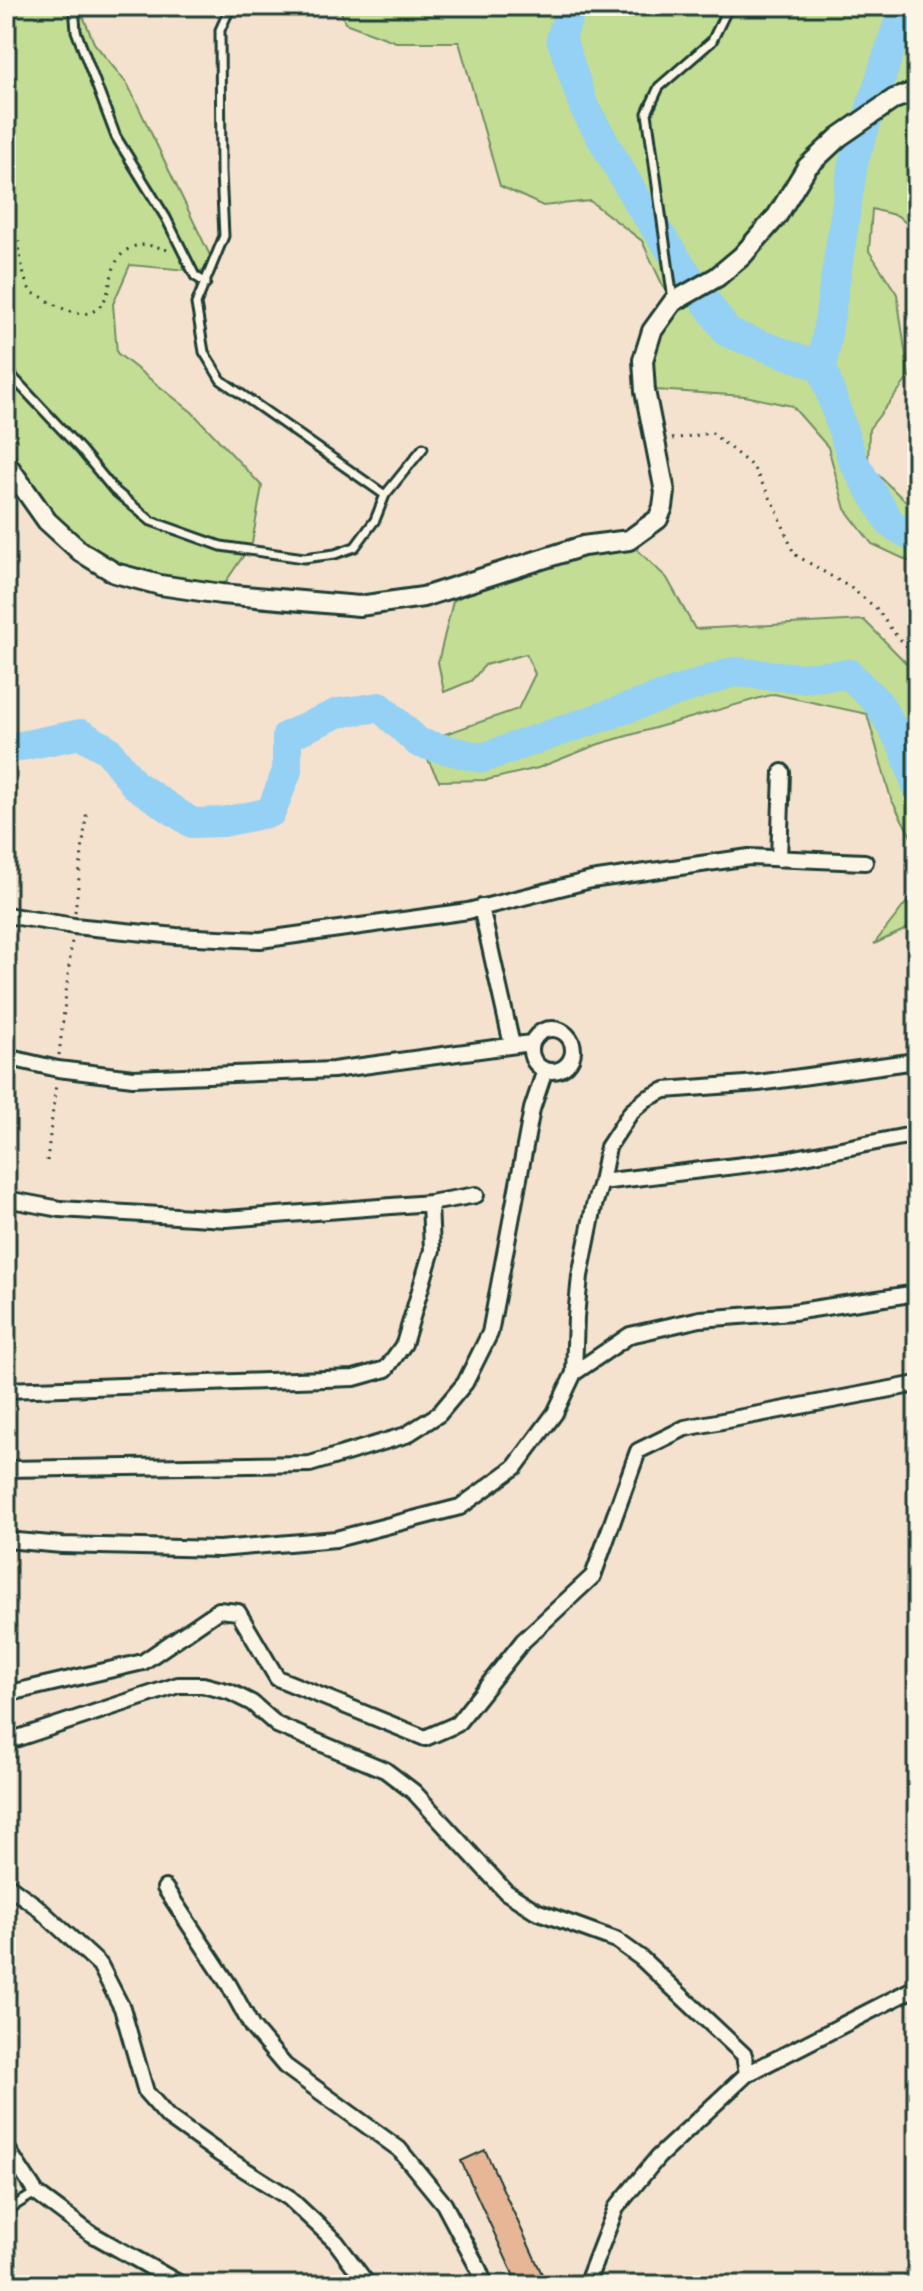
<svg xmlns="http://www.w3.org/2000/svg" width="923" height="2291" viewBox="0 0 923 2291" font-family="Mynerve,sans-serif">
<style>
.green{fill:#c3dd94;stroke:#718d64;stroke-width:2}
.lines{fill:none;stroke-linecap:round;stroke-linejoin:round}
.river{stroke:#94d1f4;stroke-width:30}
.building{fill:#e6b697;stroke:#1f3d34;stroke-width:2}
.service-casing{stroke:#1f3d34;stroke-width:13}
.minor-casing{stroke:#1f3d34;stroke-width:20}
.tertiary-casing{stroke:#1f3d34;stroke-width:24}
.path{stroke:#1f3d34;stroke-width:3;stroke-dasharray:2 6;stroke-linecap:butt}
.service{stroke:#fcf5e5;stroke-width:7}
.minor{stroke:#fcf5e5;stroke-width:14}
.tertiary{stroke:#fcf5e5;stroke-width:18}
</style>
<rect width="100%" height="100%" fill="#f5e2ce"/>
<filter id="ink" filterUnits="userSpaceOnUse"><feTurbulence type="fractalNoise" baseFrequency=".0125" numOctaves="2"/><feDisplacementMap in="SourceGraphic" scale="16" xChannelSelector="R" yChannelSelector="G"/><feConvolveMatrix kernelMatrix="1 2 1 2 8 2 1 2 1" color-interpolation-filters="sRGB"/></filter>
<g filter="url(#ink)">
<path class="green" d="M 6,6 L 79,6 L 94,43 L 128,85 L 217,270 L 211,272 L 130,265 L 113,304 L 117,353 L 192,412 L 262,486 L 252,543 L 218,593 L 156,584 L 77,550 L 6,467 Z
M 339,6 L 917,6 L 917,233 L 898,216 L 872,209 L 869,251 L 897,294 L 909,377 L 869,429 L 868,465 L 903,499 L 917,508 L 917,565 L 872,544 L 845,509 L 828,447 L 792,406 L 745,396 L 641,389 L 670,301 L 642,241 L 590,201 L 543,206 L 500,186 L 459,42 L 396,42 L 345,23 Z
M 626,539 L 667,578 L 695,629 L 864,620 L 916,673 L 917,848 L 891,799 L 867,714 L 774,694 L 599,744 L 538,768 L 487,780 L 439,781 L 419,743 L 518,709 L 535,674 L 526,654 L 485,665 L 471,681 L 444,692 L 438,662 L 453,601 L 528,560 Z
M 917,889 L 917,924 L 874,944 Z"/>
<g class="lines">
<path class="river" d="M 572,6 L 561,38 L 584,107 L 639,204 L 697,289 L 728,333 L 822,367 L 853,461 L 891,524 L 917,539
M 822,367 L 853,163 L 904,6
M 6,749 L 81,734 L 108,750 L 134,784 L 192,823 L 223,822 L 271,812 L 287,771 L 287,736 L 338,713 L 380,707 L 419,743 L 482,758 L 733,672 L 801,678 L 849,674 L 879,704 L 904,748 L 917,787"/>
</g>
<path class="building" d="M 485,2150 L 547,2285 L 518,2285 L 461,2161 Z"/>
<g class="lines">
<g class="service-casing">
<path id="service" d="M 74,6 L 76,31 L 116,137 L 166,218 L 195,276 L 206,283
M 231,6 L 220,30 L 221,172 L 224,236 L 196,304 L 204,352 L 221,380 L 385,495
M 673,300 L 647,113 L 659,87 L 712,41 L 729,6
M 6,370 L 81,450 L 114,490 L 151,521 L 221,546 L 304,558 L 335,554 L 355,547 L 375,520 L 385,495 L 423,448
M 6,2211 L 35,2193"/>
</g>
<g class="minor-casing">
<path id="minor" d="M 779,859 L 782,772
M 481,907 L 512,1045
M 6,915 L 74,926 L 176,936 L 260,940 L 468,911 L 591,880 L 749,857 L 865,862
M531 1050a21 21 0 1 1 42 0a21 21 0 1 1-42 0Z
M 6,1057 L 58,1069 L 133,1078 L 333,1070 L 531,1043
M 601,1182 L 785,1160 L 917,1134
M 6,1199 L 60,1209 L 226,1219 L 430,1203 L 476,1195
M 574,1373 L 630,1335 L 700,1319 L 793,1312 L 917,1293
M 6,1390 L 354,1378 L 386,1369 L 404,1344 L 432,1250 L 430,1203
M 6,1469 L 310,1464 L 406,1435 L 439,1414 L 465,1383 L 490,1333 L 532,1109 L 545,1070
M 6,1540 L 62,1545 L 219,1549 L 336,1539 L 460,1507 L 515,1467 L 555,1413 L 574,1373 L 576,1317 L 580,1276 L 594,1206 L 601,1182 L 608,1147 L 631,1112 L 646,1099 L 665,1090 L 758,1083 L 916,1061
M 6,1694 L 143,1662 L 219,1610 L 238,1612 L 277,1678 L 425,1738 L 457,1724 L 523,1641 L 593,1576 L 638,1451 L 685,1428 L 917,1384
M 6,1742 L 178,1685 L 203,1685 L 230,1692 L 252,1703 L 277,1725 L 385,1770 L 414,1792 L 506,1892 L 536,1911 L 616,1940 L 641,1958 L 744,2055 L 747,2074 L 658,2157 L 616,2208 L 586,2285
M 6,1884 L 36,1906 L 100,1965 L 122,2008 L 146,2092 L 168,2117 L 220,2154 L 288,2197 L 336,2242 L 368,2285
M 165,1888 L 229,1985 L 252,2027 L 285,2066 L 399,2149 L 444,2204 L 479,2270 L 485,2285
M 747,2074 L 917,1987
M 6,2147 L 36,2193 L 90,2233 L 182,2285"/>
</g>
<g class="tertiary-casing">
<path id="tertiary" d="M 6,463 L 47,521 L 81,552 L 115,573 L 160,585 L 221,594 L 359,606 L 423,597 L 583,546 L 629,540 L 658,519 L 663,507 L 665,492 L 645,391 L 643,360 L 652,331 L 673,302 L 717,277 L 742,256 L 777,216 L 807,167 L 839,137 L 894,99 L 917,91"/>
</g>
<path class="path" d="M 6,234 L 18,237 C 20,251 22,280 31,291 C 34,294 38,295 42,297 C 57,306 82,322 98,308 C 116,292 105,265 127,250 C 140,241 154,246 168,250
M 672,439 L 712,433 L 753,467 L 776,508 L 794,554 L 851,588 L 876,608 L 894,633 L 917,657
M 75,912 L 87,809
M 59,1055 L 72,940
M 47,1161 L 56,1083"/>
<use href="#service" class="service"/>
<use href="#minor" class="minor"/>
<use href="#tertiary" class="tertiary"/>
</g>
</g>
<rect width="923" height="2291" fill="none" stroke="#fcf5e5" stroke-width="32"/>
<rect x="16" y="16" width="891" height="2259" fill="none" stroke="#1f3d34" stroke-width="3" filter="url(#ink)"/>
</svg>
